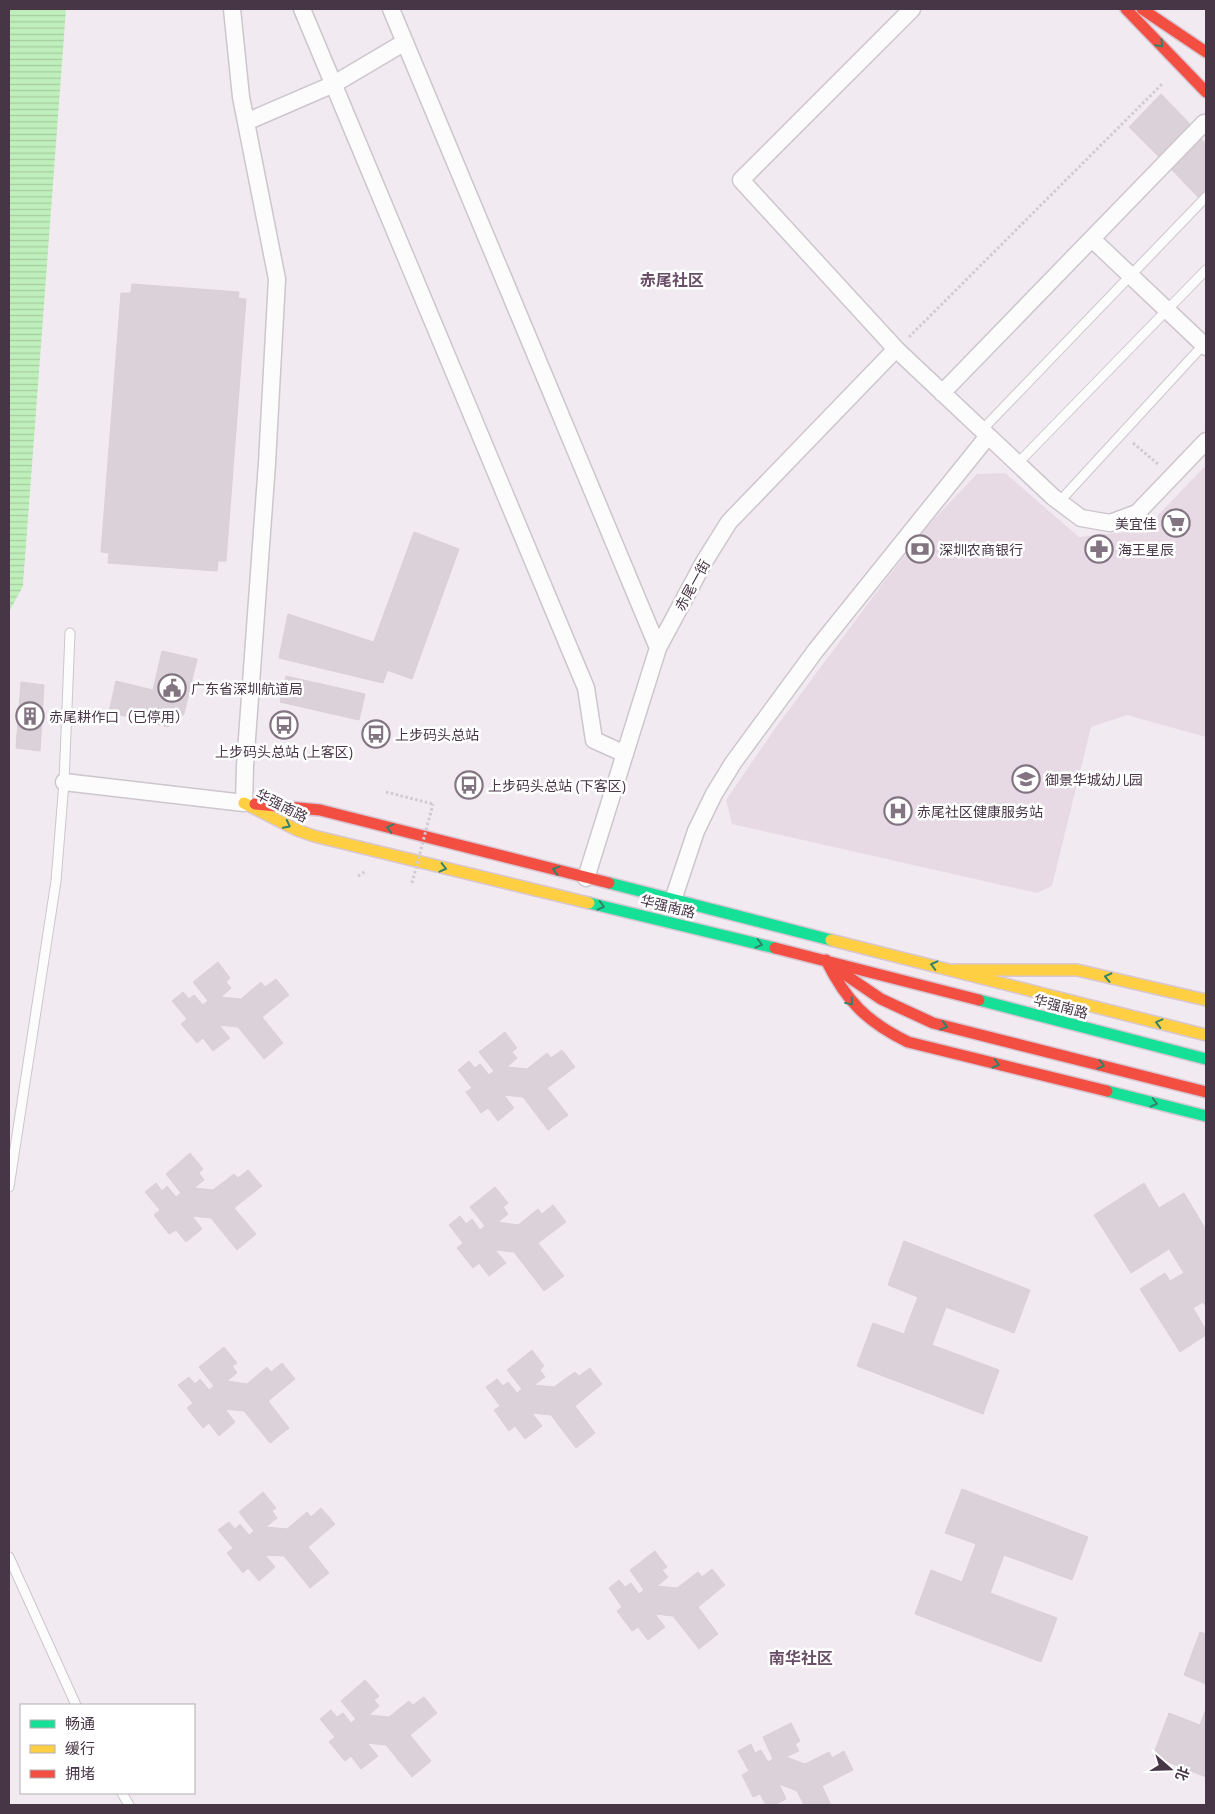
<svg xmlns="http://www.w3.org/2000/svg" width="1215" height="1814" viewBox="0 0 1215 1814" font-family="'Open Sans','Noto Sans SC',sans-serif">
<style>
.residential{fill:#e7dae5}
.water{fill:url(#water-rules)}
.pier{fill:#f1eaf0}
.building{fill:#dbd2d9;stroke:#d9d0d8}
.lines{fill:none;stroke-linecap:round;stroke-linejoin:round}
.lane-casing{stroke:#cdc6cc;stroke-width:11}
.street-casing{stroke:#cdc6cc;stroke-width:19}
.fast-casing{stroke:#d7c6d3;stroke-width:14}
.slow-casing{stroke:#d7c6d3;stroke-width:14}
.jam-casing{stroke:#d7c6d3;stroke-width:14}
.path{stroke:#d1cbd0;stroke-width:3;stroke-dasharray:2.5 2.5;stroke-linecap:butt}
.lane{stroke:#fdfcfd;stroke-width:9}
.street{stroke:#fdfcfd;stroke-width:16}
.fast{stroke:#16e098;stroke-width:11}
.slow{stroke:#ffcf43;stroke-width:11}
.jam{stroke:#f24e42;stroke-width:11}
.path-bridge{stroke:#d1cbd0;stroke-width:3;stroke-dasharray:2.5 2.5;stroke-linecap:butt}
.oneway{stroke:#31826a}
.labels{text-anchor:middle;dominant-baseline:central;stroke-width:5;stroke-linejoin:round;paint-order:stroke}
.poi-label{font-size:14px;fill:#473645;stroke:#fff;text-anchor:start}
.street-label{font-size:14px;fill:#473645;stroke:#fff}
.quarter-label{font-size:16px;font-weight:bold;fill:#6a4d67;stroke:#fff}
</style>
<defs>
<pattern id="water-rules" width="6" height="5" patternUnits="userSpaceOnUse" patternTransform="scale(1.25)"><rect width="6" height="5" fill="#bfefba"/><path d="M0 2.5h6" fill="none" stroke="#a6cea1"/></pattern>
</defs>
<rect width="100%" height="100%" fill="#f1eaf0"/>
<path class="residential" d="M 1206,465 L 1206,737 L 1127,715 L 1091,727 L 1052,886 L 1037,893 L 732,824 L 726,800 L 774,730 L 881,586 L 932,521 L 977,474 L 1005,473 L 1079,537 L 1144,530 Z"/>
<path class="water" d="M 9,9 L 68,9 L 23,586 L 9,612 Z"/>
<path class="pier" d="M 66,9 L 71,9 L 26,587 L 23,586 Z"/>
<path class="building" d="M 1161,94 L 1193,127 L 1161,159 L 1129,127 Z
M 1199,136 L 1206,144 L 1206,190 L 1199,198 L 1169,167 Z
M 132,284 L 239,292 L 238,298 L 246,299 L 226,561 L 218,561 L 217,571 L 108,563 L 109,553 L 101,552 L 121,293 L 131,293 Z
M 414,532 L 459,549 L 412,679 L 387,670 L 395,649 L 374,641 Z
M 288,614 L 395,649 L 383,683 L 279,658 Z
M 162,651 L 197,659 L 184,714 L 168,727 L 109,712 L 116,681 L 153,690 Z
M 286,676 L 365,694 L 359,720 L 280,702 Z
M 21,682 L 44,685 L 40,751 L 16,748 Z
M 218,962 L 230,978 L 226,982 L 231,988 L 221,997 L 241,999 L 261,982 L 265,987 L 276,979 L 289,995 L 262,1017 L 283,1043 L 264,1059 L 238,1027 L 219,1025 L 230,1038 L 213,1051 L 203,1038 L 197,1043 L 181,1024 L 187,1019 L 172,1001 L 183,992 L 189,999 L 194,995 L 203,1005 L 208,1001 L 193,982 Z
M 505,1032 L 517,1048 L 512,1052 L 517,1058 L 507,1067 L 527,1069 L 547,1053 L 551,1058 L 562,1050 L 575,1067 L 547,1088 L 568,1115 L 548,1130 L 523,1097 L 504,1095 L 514,1108 L 498,1121 L 488,1108 L 481,1113 L 466,1092 L 472,1088 L 458,1070 L 469,1061 L 475,1068 L 480,1064 L 489,1075 L 494,1071 L 479,1052 Z
M 190,1153 L 203,1169 L 199,1173 L 204,1180 L 194,1188 L 213,1190 L 234,1174 L 238,1178 L 248,1170 L 262,1186 L 234,1208 L 256,1234 L 237,1250 L 211,1218 L 192,1216 L 202,1229 L 186,1242 L 176,1230 L 169,1234 L 154,1215 L 160,1210 L 145,1192 L 156,1183 L 162,1191 L 167,1186 L 176,1197 L 181,1193 L 166,1174 Z
M 1144,1183 L 1159,1208 L 1184,1193 L 1206,1230 L 1206,1307 L 1203,1302 L 1193,1308 L 1206,1330 L 1206,1335 L 1180,1352 L 1140,1289 L 1165,1273 L 1170,1281 L 1184,1273 L 1169,1249 L 1131,1273 L 1094,1215 Z
M 495,1187 L 508,1203 L 503,1207 L 508,1214 L 498,1222 L 518,1225 L 538,1209 L 542,1214 L 553,1205 L 566,1222 L 538,1243 L 564,1276 L 544,1291 L 514,1252 L 495,1250 L 506,1263 L 489,1276 L 479,1263 L 473,1268 L 457,1248 L 463,1243 L 449,1225 L 460,1216 L 466,1224 L 472,1219 L 480,1230 L 485,1226 L 470,1207 Z
M 904,1241 L 1030,1290 L 1014,1333 L 946,1307 L 939,1326 L 911,1315 L 918,1297 L 888,1285 Z
M 911,1315 L 939,1326 L 932,1345 L 999,1370 L 983,1414 L 857,1366 L 873,1323 L 904,1334 Z
M 224,1347 L 237,1363 L 232,1366 L 237,1373 L 227,1381 L 247,1384 L 267,1367 L 271,1372 L 282,1363 L 295,1379 L 268,1401 L 289,1428 L 270,1443 L 244,1411 L 225,1409 L 235,1422 L 219,1436 L 209,1423 L 203,1428 L 187,1408 L 193,1403 L 178,1385 L 189,1377 L 195,1384 L 200,1379 L 209,1390 L 214,1386 L 199,1367 Z
M 532,1350 L 544,1366 L 540,1370 L 545,1377 L 534,1385 L 554,1387 L 575,1372 L 579,1376 L 590,1368 L 602,1384 L 575,1406 L 595,1433 L 576,1448 L 551,1415 L 532,1413 L 542,1426 L 525,1439 L 515,1426 L 509,1431 L 494,1410 L 500,1406 L 486,1387 L 497,1379 L 503,1386 L 508,1382 L 517,1393 L 522,1389 L 507,1370 Z
M 962,1489 L 1088,1537 L 1072,1580 L 1004,1555 L 997,1574 L 969,1563 L 976,1544 L 945,1533 Z
M 263,1492 L 276,1508 L 272,1511 L 277,1518 L 266,1527 L 287,1529 L 307,1512 L 311,1517 L 321,1508 L 335,1524 L 308,1547 L 329,1573 L 310,1588 L 284,1556 L 265,1555 L 275,1567 L 259,1581 L 248,1568 L 243,1573 L 227,1553 L 233,1548 L 218,1530 L 229,1522 L 235,1529 L 240,1524 L 249,1535 L 254,1531 L 239,1512 Z
M 655,1551 L 667,1567 L 662,1570 L 668,1577 L 657,1586 L 677,1588 L 698,1572 L 702,1577 L 712,1569 L 725,1585 L 698,1607 L 718,1634 L 699,1649 L 673,1616 L 655,1614 L 665,1627 L 648,1640 L 638,1627 L 632,1631 L 617,1611 L 622,1607 L 609,1588 L 619,1580 L 625,1587 L 631,1583 L 639,1594 L 644,1590 L 630,1570 Z
M 969,1563 L 997,1574 L 990,1593 L 1057,1618 L 1041,1662 L 915,1614 L 931,1570 L 962,1582 Z
M 1200,1632 L 1206,1634 L 1206,1684 L 1184,1675 Z
M 365,1680 L 379,1696 L 374,1700 L 379,1706 L 369,1715 L 389,1717 L 409,1701 L 413,1705 L 424,1697 L 437,1713 L 410,1735 L 431,1761 L 412,1777 L 386,1745 L 367,1743 L 378,1756 L 361,1769 L 351,1756 L 345,1761 L 329,1742 L 335,1737 L 320,1719 L 331,1710 L 337,1717 L 343,1713 L 351,1723 L 356,1719 L 341,1701 Z
M 1206,1709 L 1206,1777 L 1153,1756 L 1169,1713 L 1200,1725 Z
M 791,1723 L 800,1741 L 795,1744 L 799,1751 L 786,1757 L 805,1764 L 829,1752 L 832,1758 L 844,1751 L 853,1770 L 822,1786 L 831,1805 L 804,1805 L 797,1791 L 779,1784 L 786,1799 L 774,1805 L 766,1805 L 760,1794 L 753,1797 L 742,1775 L 749,1771 L 738,1751 L 751,1744 L 755,1753 L 761,1750 L 768,1762 L 773,1759 L 763,1737 Z"/>
<g class="lines">
<g class="lane-casing">
<path id="lane" d="M 982,430 L 1206,197
M 1017,464 L 1206,270
M 1059,502 L 1206,342
M 9,1187 L 56,881 L 64,782 L 70,633
M 9,1557 L 76,1705
M 122,1793 L 129,1805"/>
</g>
<g class="street-casing">
<path id="street" d="M 302,9 L 586,688 L 594,740 L 625,754
M 391,9 L 658,648
M 912,9 L 741,180 L 896,349 L 1053,497 L 1081,518 L 1110,523 L 1137,513 L 1206,441
M 246,122 L 334,84 L 405,42
M 1092,239 L 1206,347
M 942,393 L 1204,123
M 64,782 L 244,803 L 245,766 L 267,463 L 277,279 L 241,97 L 232,9
M 586,878 L 658,648 L 704,562 L 729,522 L 896,349
M 673,900 L 696,831 L 714,794 L 733,763 L 816,650 L 988,436"/>
</g>
<g class="fast-casing">
<path id="fast" d="M 609,883 L 831,940
M 589,903 L 775,948
M 979,1000 L 1206,1059
M 1107,1091 L 1206,1116"/>
</g>
<g class="slow-casing">
<path id="slow" d="M 244,803 L 297,830 L 314,836 L 589,903
M 831,940 L 1206,1035
M 954,970 L 1077,970 L 1206,1000"/>
</g>
<g class="jam-casing">
<path id="jam" d="M 1126,9 L 1206,92
M 1142,9 L 1206,52
M 255,804 L 320,810 L 609,883
M 775,948 L 979,1000
M 826,960 C 846,1001 867,1022 908,1042 L 1107,1091
M 834,967 L 881,999 L 933,1023 L 1206,1092"/>
</g>
<path class="path" d="M 909,337 L 1162,84
M 1133,443 L 1159,465
M 386,792 L 433,804
M 358,876 L 366,871"/>
<use href="#lane" class="lane"/>
<use href="#street" class="street"/>
<use href="#fast" class="fast"/>
<use href="#slow" class="slow"/>
<use href="#jam" class="jam"/>
<path class="path-bridge" d="M 412,883 L 433,804"/>
</g>
<defs><path id="oneway-chevron" d="M-2-3.5L2.5 0L-2 3.5" fill="none" stroke-width="1.6" stroke-linecap="round" stroke-linejoin="round" transform="scale(1.25)"/></defs>
<g class="oneway">
<use href="#oneway-chevron" transform="translate(1160 44) rotate(46)"/>
<use href="#oneway-chevron" transform="translate(287 825) rotate(27)"/>
<use href="#oneway-chevron" transform="translate(390 828) rotate(-165)"/>
<use href="#oneway-chevron" transform="translate(443 868) rotate(14)"/>
<use href="#oneway-chevron" transform="translate(556 870) rotate(-166)"/>
<use href="#oneway-chevron" transform="translate(601 906) rotate(14)"/>
<use href="#oneway-chevron" transform="translate(759 944) rotate(14)"/>
<use href="#oneway-chevron" transform="translate(934 965) rotate(-166)"/>
<use href="#oneway-chevron" transform="translate(1108 977) rotate(-167)"/>
<use href="#oneway-chevron" transform="translate(850 1002) rotate(50)"/>
<use href="#oneway-chevron" transform="translate(1159 1023) rotate(-165)"/>
<use href="#oneway-chevron" transform="translate(944 1026) rotate(15)"/>
<use href="#oneway-chevron" transform="translate(996 1064) rotate(14)"/>
<use href="#oneway-chevron" transform="translate(1101 1065) rotate(14)"/>
<use href="#oneway-chevron" transform="translate(1154 1103) rotate(14)"/>
</g>
<defs>
<g id="supermarket-ring" transform="scale(1.4375)"><circle r="9.5" fill="#fff" stroke="#827581" stroke-width="1.5"/><path d="M-6-5.5h2.5l.6 2H6L4.5 2H-2.5L-4.4-4H-6ZM-1.5 3.2a1.3 1.3 0 1 0 .1 0ZM3 3.2a1.3 1.3 0 1 0 .1 0Z" fill="#827581"/></g>
<g id="bank-ring" transform="scale(1.4375)"><circle r="9.5" fill="#fff" stroke="#827581" stroke-width="1.5"/><path d="M-6-4H6V4H-6ZM0-2.3a2.3 2.3 0 1 0 0 4.6a2.3 2.3 0 1 0 0-4.6Z" fill="#827581"/></g>
<g id="pharmacy-ring" transform="scale(1.4375)"><circle r="9.5" fill="#fff" stroke="#827581" stroke-width="1.5"/><path d="M-2-6h4v4h4v4h-4v4h-4v-4h-4v-4h4Z" fill="#827581"/></g>
<g id="civic-ring" transform="scale(1.4375)"><circle r="9.5" fill="#fff" stroke="#827581" stroke-width="1.5"/><path d="M-.6-6.5H3V-4.5H.6V-3L4-1V1h2V6H-6V1h2V-1L-.6-3ZM-1.2 2.5V6h2.4V2.5Z" fill="#827581"/></g>
<g id="building-ring" transform="scale(1.4375)"><circle r="9.5" fill="#fff" stroke="#827581" stroke-width="1.5"/><path d="M-4-6H4V6H1V3H-1V6H-4ZM-2.5-4.3h1.7v1.8h-1.7ZM.8-4.3h1.7v1.8H.8ZM-2.5-1h1.7V.8h-1.7ZM.8-1h1.7V.8H.8Z" fill="#827581"/></g>
<g id="bus-ring" transform="scale(1.4375)"><circle r="9.5" fill="#fff" stroke="#827581" stroke-width="1.5"/><path d="M-5-6H5V4H4V6H2V4H-2V6H-4V4H-5ZM-3.5-4V0h7V-4ZM-3.5 1.2v1.5H-2V1.2ZM2 1.2v1.5H3.5V1.2Z" fill="#827581"/></g>
<g id="school-ring" transform="scale(1.4375)"><circle r="9.5" fill="#fff" stroke="#827581" stroke-width="1.5"/><path d="M0-5L7-2L0 1L-7-2ZM-4 1L0 2.5L4 1V4Q0 6-4 4Z" fill="#827581"/></g>
<g id="hospital-ring" transform="scale(1.4375)"><circle r="9.5" fill="#fff" stroke="#827581" stroke-width="1.5"/><path d="M-5-5h3v3.5h4V-5h3V5h-3V1.5h-4V5h-3Z" fill="#827581"/></g>
</defs>
<g fill-rule="evenodd">
<use href="#supermarket-ring" x="1176" y="523"/>
<use href="#bank-ring" x="920" y="549"/>
<use href="#pharmacy-ring" x="1099" y="549"/>
<use href="#civic-ring" x="172" y="688"/>
<use href="#building-ring" x="30" y="716"/>
<use href="#bus-ring" x="284" y="725"/>
<use href="#bus-ring" x="376" y="734"/>
<use href="#school-ring" x="1026" y="779"/>
<use href="#bus-ring" x="469" y="785"/>
<use href="#hospital-ring" x="898" y="811"/>
</g>
<g class="labels">
<g class="poi-label">
<text x="1157" y="523" text-anchor="end">美宜佳</text>
<text x="939" y="549">深圳农商银行</text>
<text x="1118" y="549">海王星辰</text>
<text x="191" y="688">广东省深圳航道局</text>
<text x="49" y="716">赤尾耕作口（已停用）</text>
<text x="395" y="734">上步码头总站</text>
<text x="284" y="751" text-anchor="middle">上步码头总站 (上客区)</text>
<text x="1045" y="779">御景华城幼儿园</text>
<text x="488" y="785">上步码头总站 (下客区)</text>
<text x="917" y="811">赤尾社区健康服务站</text>
</g>
<g class="street-label">
<text transform="translate(692 585) rotate(-61)">赤尾一街</text>
<text transform="translate(282 805) rotate(27)">华强南路</text>
<text transform="translate(668 906) rotate(14)">华强南路</text>
<text transform="translate(1061 1006) rotate(15)">华强南路</text>
</g>
<g class="quarter-label">
<text x="672" y="280">赤尾社区</text>
<text x="801" y="1658">南华社区</text>
</g>
</g>
<rect width="1215" height="1814" fill="none" stroke="#473645" stroke-width="20"/>
<rect x="20" y="1704" width="175" height="90" fill="#ffffff" stroke="#b5afb5"/>
<rect x="30" y="1720" width="25" height="8" fill="#16e098" stroke="#b5afb5"/>
<text x="65" y="1729" font-size="15" fill="#473645">畅通</text>
<rect x="30" y="1745" width="25" height="8" fill="#ffcf43" stroke="#b5afb5"/>
<text x="65" y="1754" font-size="15" fill="#473645">缓行</text>
<rect x="30" y="1770" width="25" height="8" fill="#f24e42" stroke="#b5afb5"/>
<text x="65" y="1779" font-size="15" fill="#473645">拥堵</text>
<g transform="translate(1170 1769) rotate(110)" stroke="#ffffff" stroke-width="4" paint-order="stroke">
<path d="M0-4L9 19L0 12L-9 19Z" fill="#473645"/>
<text y="-8" font-size="14" font-weight="bold" text-anchor="middle" fill="#473645">北</text>
</g>
</svg>
